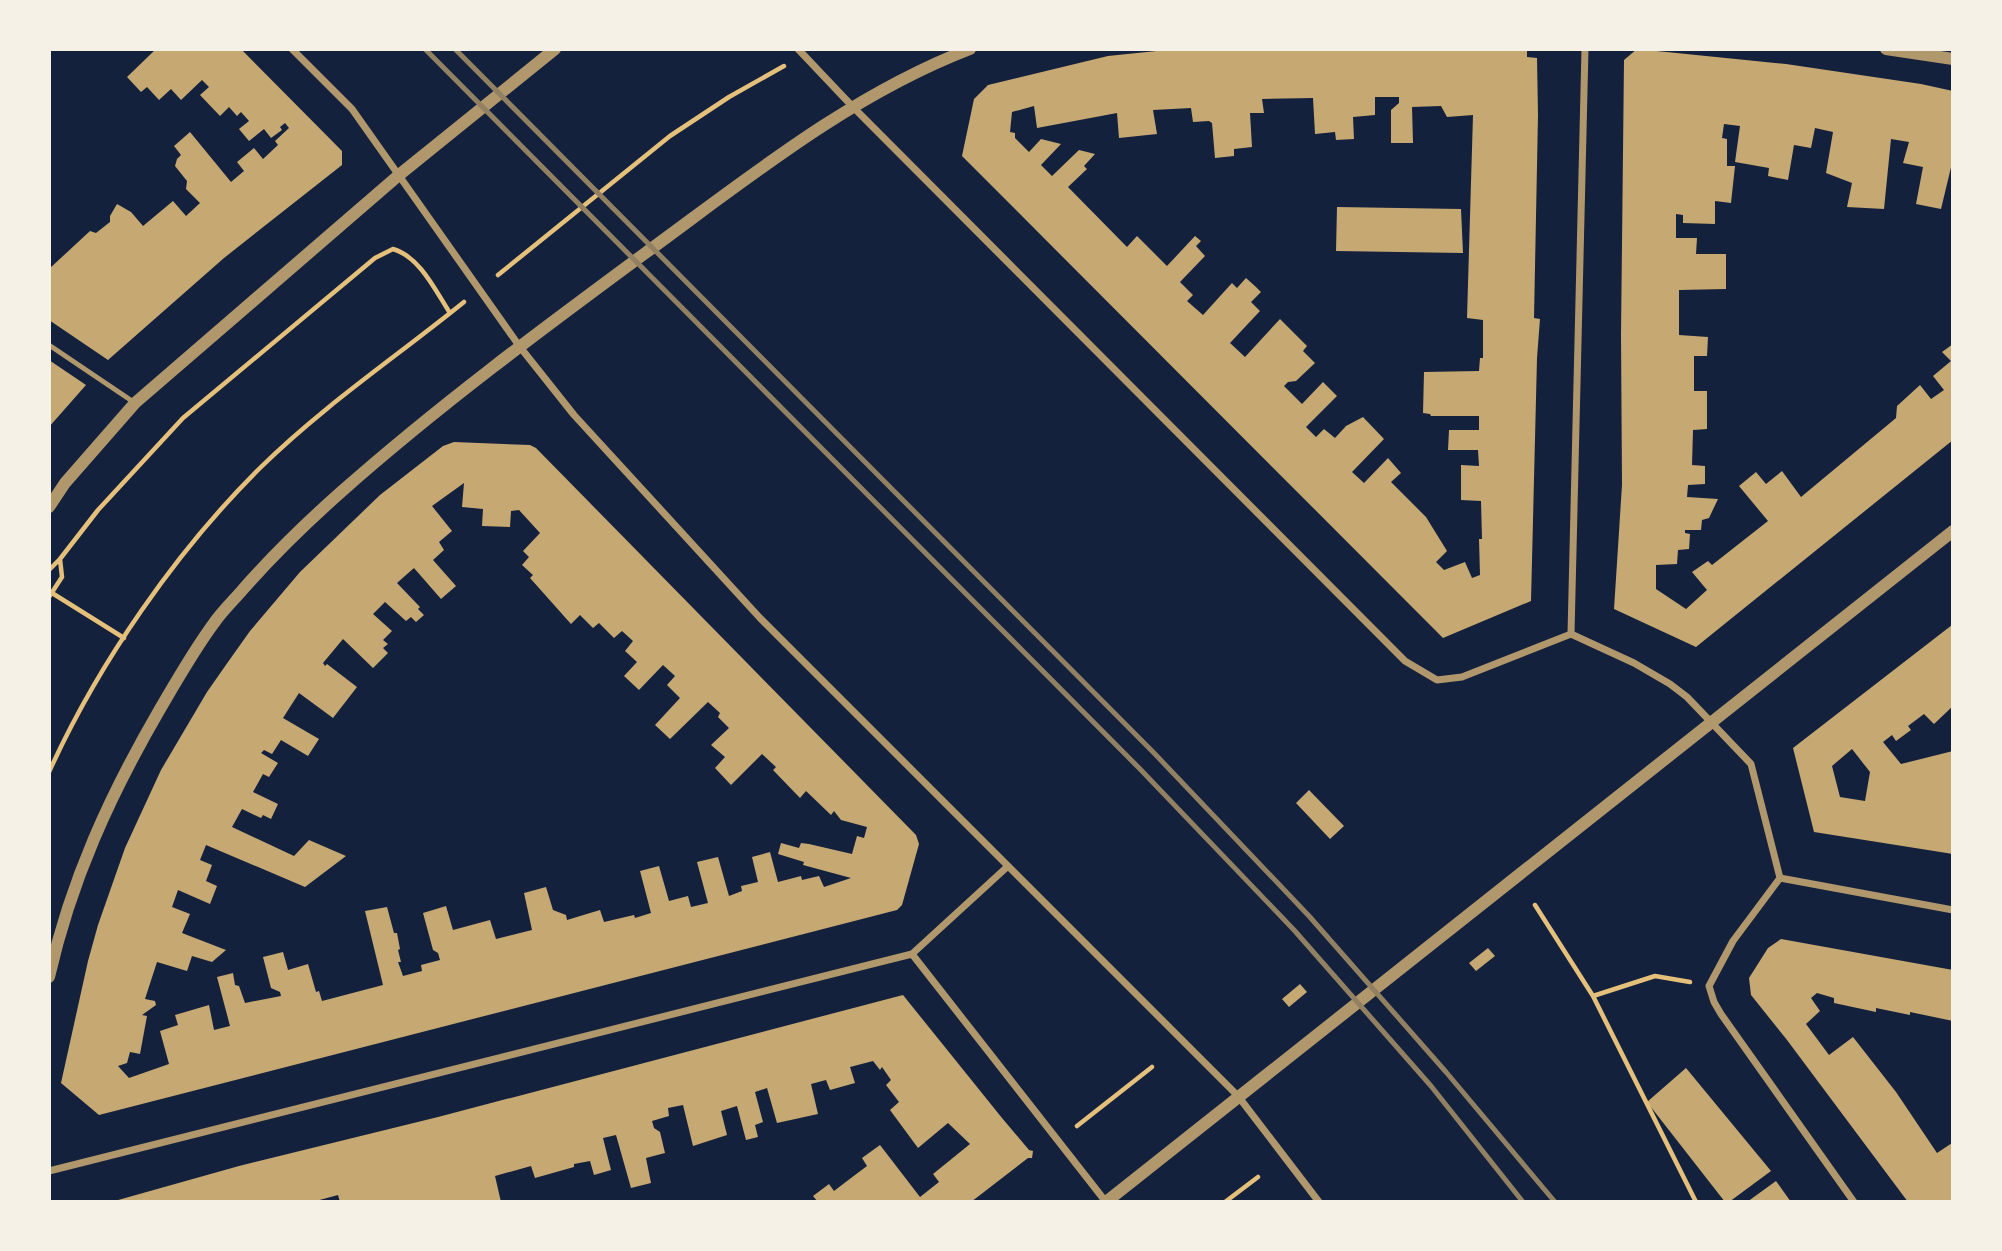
<svg xmlns="http://www.w3.org/2000/svg" width="2002" height="1251" viewBox="0 0 2002 1251" font-family="'Alegreya Sans',sans-serif">
<style>
.building{fill:#c6a872;fill-rule:evenodd}
.lines{fill:none;stroke-linecap:round;stroke-linejoin:round}
.path{stroke:#e5c07b;stroke-width:4.5}
.service{stroke:#b1986c;stroke-width:5}
.minor{stroke:#b1986c;stroke-width:7}
.tertiary{stroke:#b1986c;stroke-width:12}
.rail{stroke:#918062;stroke-width:5}
</style>
<rect width="100%" height="100%" fill="#14213d"/>
<path class="building" d="M 156,49 L 241,49 L 342,151 L 342,165 L 224,258 L 108,360 L 49,320 L 49,269 L 90,231 L 96,233 L 110,222 L 110,216 L 117,204 L 131,212 L 143,226 L 173,201 L 186,216 L 200,203 L 186,189 L 187,181 L 175,166 L 177,159 L 181,155 L 174,146 L 190,132 L 231,182 L 244,171 L 237,162 L 254,148 L 263,159 L 278,145 L 275,141 L 289,128 L 285,123 L 280,127 L 282,130 L 271,138 L 264,129 L 249,141 L 239,129 L 249,121 L 241,112 L 237,116 L 229,107 L 220,116 L 200,95 L 209,87 L 202,80 L 181,100 L 171,89 L 159,100 L 147,87 L 141,92 L 127,77 Z
M 1176,49 L 1527,49 L 1527,57 L 1537,58 L 1538,115 L 1534,318 L 1540,319 L 1537,358 L 1531,601 L 1443,638 L 962,156 L 974,99 L 988,85 L 1108,56 ZM 1375,97 L 1399,97 L 1399,103 L 1391,110 L 1391,143 L 1413,143 L 1412,107 L 1441,106 L 1447,117 L 1473,115 L 1467,318 L 1483,320 L 1483,358 L 1480,358 L 1479,371 L 1424,372 L 1423,413 L 1430,414 L 1431,416 L 1479,416 L 1479,430 L 1449,430 L 1448,450 L 1478,450 L 1479,466 L 1461,465 L 1461,500 L 1481,501 L 1482,539 L 1479,539 L 1480,575 L 1472,578 L 1465,562 L 1444,570 L 1436,562 L 1447,551 L 1426,517 L 1391,482 L 1401,473 L 1388,458 L 1364,483 L 1352,472 L 1384,439 L 1363,417 L 1346,426 L 1335,438 L 1324,429 L 1316,437 L 1306,427 L 1337,396 L 1323,382 L 1302,404 L 1284,386 L 1288,382 L 1296,381 L 1315,363 L 1303,351 L 1307,346 L 1280,319 L 1245,357 L 1230,343 L 1260,311 L 1251,302 L 1261,292 L 1256,287 L 1246,278 L 1237,288 L 1232,283 L 1203,315 L 1187,301 L 1193,295 L 1180,282 L 1205,256 L 1196,246 L 1201,241 L 1195,236 L 1167,266 L 1137,236 L 1127,247 L 1068,187 L 1087,169 L 1084,166 L 1095,154 L 1079,150 L 1052,176 L 1041,165 L 1061,144 L 1041,139 L 1029,152 L 1015,138 L 1015,133 L 1010,132 L 1012,112 L 1034,106 L 1037,128 L 1117,113 L 1119,138 L 1157,134 L 1153,110 L 1191,108 L 1193,122 L 1209,121 L 1212,123 L 1215,158 L 1234,156 L 1234,149 L 1252,147 L 1250,113 L 1264,113 L 1262,99 L 1313,98 L 1315,134 L 1335,132 L 1336,140 L 1354,139 L 1353,117 L 1375,115 Z
M 1637,49 L 1786,64 L 1921,84 L 1953,91 L 1953,159 L 1941,209 L 1916,204 L 1923,167 L 1903,163 L 1909,142 L 1891,139 L 1884,209 L 1847,207 L 1852,183 L 1826,173 L 1833,132 L 1815,128 L 1811,148 L 1794,145 L 1788,180 L 1768,176 L 1769,168 L 1735,162 L 1740,126 L 1724,124 L 1722,138 L 1727,139 L 1727,166 L 1735,166 L 1731,203 L 1715,201 L 1715,224 L 1683,223 L 1683,215 L 1676,214 L 1676,238 L 1697,238 L 1696,254 L 1726,254 L 1726,289 L 1679,290 L 1679,335 L 1708,337 L 1707,356 L 1694,356 L 1694,391 L 1707,391 L 1707,429 L 1693,430 L 1692,465 L 1705,466 L 1705,484 L 1688,485 L 1687,497 L 1718,499 L 1709,518 L 1702,520 L 1701,530 L 1685,530 L 1685,533 L 1690,534 L 1689,549 L 1678,550 L 1677,564 L 1656,565 L 1656,589 L 1686,609 L 1707,590 L 1692,572 L 1708,561 L 1712,565 L 1768,521 L 1739,486 L 1756,472 L 1766,484 L 1782,471 L 1801,497 L 1896,418 L 1897,406 L 1920,385 L 1931,399 L 1944,390 L 1933,376 L 1951,361 L 1942,352 L 1953,344 L 1953,440 L 1696,647 L 1614,609 L 1622,485 L 1621,335 L 1624,60 Z
M 1337,207 L 1461,209 L 1463,253 L 1336,251 Z
M 49,360 L 86,385 L 49,427 Z
M 454,442 L 530,445 L 536,448 L 916,835 L 919,844 L 902,905 L 897,910 L 99,1115 L 61,1083 L 88,961 L 98,925 L 125,848 L 161,770 L 207,692 L 228,662 L 250,631 L 300,572 L 380,495 L 443,446 ZM 464,483 L 462,507 L 483,509 L 482,526 L 510,527 L 511,511 L 519,510 L 540,533 L 523,551 L 529,557 L 522,565 L 533,575 L 530,578 L 571,624 L 580,615 L 593,628 L 599,623 L 614,638 L 622,631 L 633,641 L 625,651 L 637,662 L 624,676 L 639,690 L 663,665 L 675,676 L 667,685 L 680,698 L 655,725 L 670,739 L 708,702 L 720,713 L 718,717 L 729,728 L 711,745 L 725,757 L 715,768 L 731,785 L 762,754 L 776,767 L 773,770 L 800,798 L 806,791 L 831,815 L 834,811 L 841,820 L 867,827 L 864,838 L 857,836 L 852,854 L 809,844 L 801,843 L 799,848 L 781,843 L 778,854 L 804,862 L 803,865 L 851,878 L 824,887 L 819,876 L 802,880 L 801,876 L 778,882 L 770,852 L 752,857 L 758,882 L 741,886 L 742,891 L 729,896 L 718,857 L 697,862 L 708,903 L 691,907 L 688,896 L 669,901 L 659,866 L 640,871 L 651,913 L 635,918 L 634,915 L 604,922 L 600,910 L 567,920 L 566,915 L 553,910 L 546,887 L 524,893 L 532,930 L 496,939 L 490,920 L 453,930 L 446,906 L 423,913 L 433,950 L 438,953 L 440,960 L 421,965 L 422,971 L 403,976 L 398,962 L 401,962 L 398,950 L 400,949 L 397,933 L 394,933 L 387,907 L 365,911 L 383,985 L 322,1001 L 319,991 L 316,992 L 308,964 L 288,970 L 283,952 L 263,957 L 271,988 L 280,992 L 281,996 L 245,1003 L 239,986 L 235,985 L 233,973 L 217,977 L 230,1026 L 214,1030 L 209,1005 L 175,1015 L 178,1025 L 160,1031 L 169,1064 L 129,1078 L 118,1066 L 127,1063 L 130,1052 L 140,1054 L 147,1016 L 142,1015 L 156,1005 L 155,1001 L 145,999 L 157,962 L 187,971 L 192,956 L 212,962 L 226,950 L 182,933 L 190,914 L 172,907 L 178,890 L 210,904 L 217,886 L 206,881 L 212,865 L 200,860 L 206,845 L 305,887 L 346,856 L 309,840 L 294,856 L 232,827 L 242,809 L 261,818 L 263,815 L 271,819 L 278,804 L 253,792 L 263,774 L 269,777 L 278,763 L 261,753 L 264,750 L 272,754 L 281,740 L 308,756 L 319,739 L 283,718 L 299,693 L 333,718 L 357,687 L 327,664 L 325,666 L 323,663 L 343,639 L 373,668 L 388,653 L 383,648 L 388,644 L 383,640 L 392,631 L 373,614 L 385,602 L 406,621 L 411,617 L 416,622 L 424,615 L 418,609 L 420,607 L 397,583 L 406,575 L 414,568 L 441,599 L 456,586 L 433,560 L 444,550 L 439,542 L 452,531 L 432,506 Z
M 1952,625 L 1953,706 L 1934,724 L 1924,714 L 1908,726 L 1911,730 L 1896,741 L 1892,735 L 1883,742 L 1901,764 L 1953,751 L 1953,854 L 1814,832 L 1793,748 ZM 1852,749 L 1870,772 L 1865,801 L 1840,797 L 1832,766 Z
M 1309,790 L 1344,826 L 1330,839 L 1296,803 Z
M 1781,939 L 1953,970 L 1953,1021 L 1910,1012 L 1910,1015 L 1876,1008 L 1876,1012 L 1834,1003 L 1834,998 L 1817,993 L 1811,998 L 1820,1011 L 1806,1024 L 1829,1055 L 1853,1037 L 1896,1092 L 1937,1153 L 1952,1143 L 1953,1202 L 1908,1202 L 1787,1040 L 1751,995 L 1749,978 L 1768,948 Z
M 1488,948 L 1495,956 L 1476,971 L 1469,963 Z
M 1300,984 L 1307,992 L 1289,1007 L 1282,999 Z
M 903,995 L 1002,1118 L 1029,1150 L 1033,1151 L 1032,1158 L 1028,1158 L 971,1202 L 818,1202 L 813,1196 L 829,1184 L 834,1191 L 851,1178 L 867,1166 L 862,1158 L 880,1145 L 920,1197 L 939,1182 L 933,1174 L 970,1144 L 948,1123 L 918,1148 L 890,1110 L 899,1102 L 886,1085 L 891,1080 L 882,1067 L 880,1070 L 873,1061 L 850,1067 L 855,1083 L 830,1090 L 826,1080 L 811,1084 L 818,1114 L 777,1123 L 767,1088 L 755,1092 L 763,1122 L 755,1125 L 758,1137 L 746,1140 L 737,1106 L 721,1111 L 727,1135 L 693,1146 L 683,1105 L 668,1108 L 669,1116 L 652,1121 L 654,1128 L 660,1132 L 665,1153 L 646,1158 L 651,1183 L 631,1188 L 616,1135 L 603,1138 L 611,1170 L 594,1175 L 590,1161 L 574,1164 L 574,1167 L 535,1178 L 531,1166 L 495,1176 L 501,1202 L 340,1202 L 338,1195 L 312,1202 L 111,1202 L 239,1166 L 438,1117 Z
M 1686,1068 L 1771,1171 L 1729,1202 L 1725,1202 L 1647,1102 Z
M 1776,1181 L 1791,1202 L 1747,1202 Z"/>
<g class="lines">
<path class="path" d="M 498,275 L 670,136 L 729,97 L 784,66
M 60,559 L 98,510 L 183,418 L 375,258 L 393,249 C 420,257 435,290 450,313
M 49,570 L 60,559 L 62,577 L 49,597
M 52,593 L 124,638
M 49,772 C 98,664 176,551 261,467 C 323,406 396,357 464,302
M 1535,905 L 1593,996 L 1696,1202
M 1593,996 L 1655,976 L 1690,982
M 1077,1126 L 1152,1067
M 1225,1202 L 1258,1177"/>
<path class="service" d="M 49,345 L 135,403"/>
<path class="minor" d="M 292,49 L 352,109 L 520,347 L 574,415 L 760,618 L 1238,1096 L 1319,1202
M 798,49 L 852,106 L 1405,661 L 1437,680 L 1462,677 L 1571,634
M 1571,634 L 1634,663 L 1670,684 L 1687,697 L 1751,764 L 1780,878 L 1733,941 L 1709,986 L 1714,1002 L 1721,1014 L 1854,1202
M 1571,634 L 1585,49
M 1780,878 L 1953,910
M 912,954 L 1106,1202
M 49,1171 L 912,954 L 1007,867"/>
<path class="tertiary" d="M 1886,49 L 1953,59
M 49,507 L 65,483 L 135,403 L 399,175 L 555,49
M 49,977 C 71,880 110,795 160,709 C 177,680 194,650 214,623 C 223,610 235,599 245,587 C 276,552 306,523 341,492 C 437,407 541,330 644,254 C 747,179 850,95 970,49
M 1106,1202 L 1953,531"/>
<path class="rail" d="M 425,49 L 1140,769 L 1294,930 L 1431,1086 L 1523,1202
M 455,49 L 1154,753 L 1309,916 L 1446,1072 L 1555,1202"/>
</g>
<rect width="2002" height="1251" fill="none" stroke="#f6f1e7" stroke-width="102"/>
</svg>
